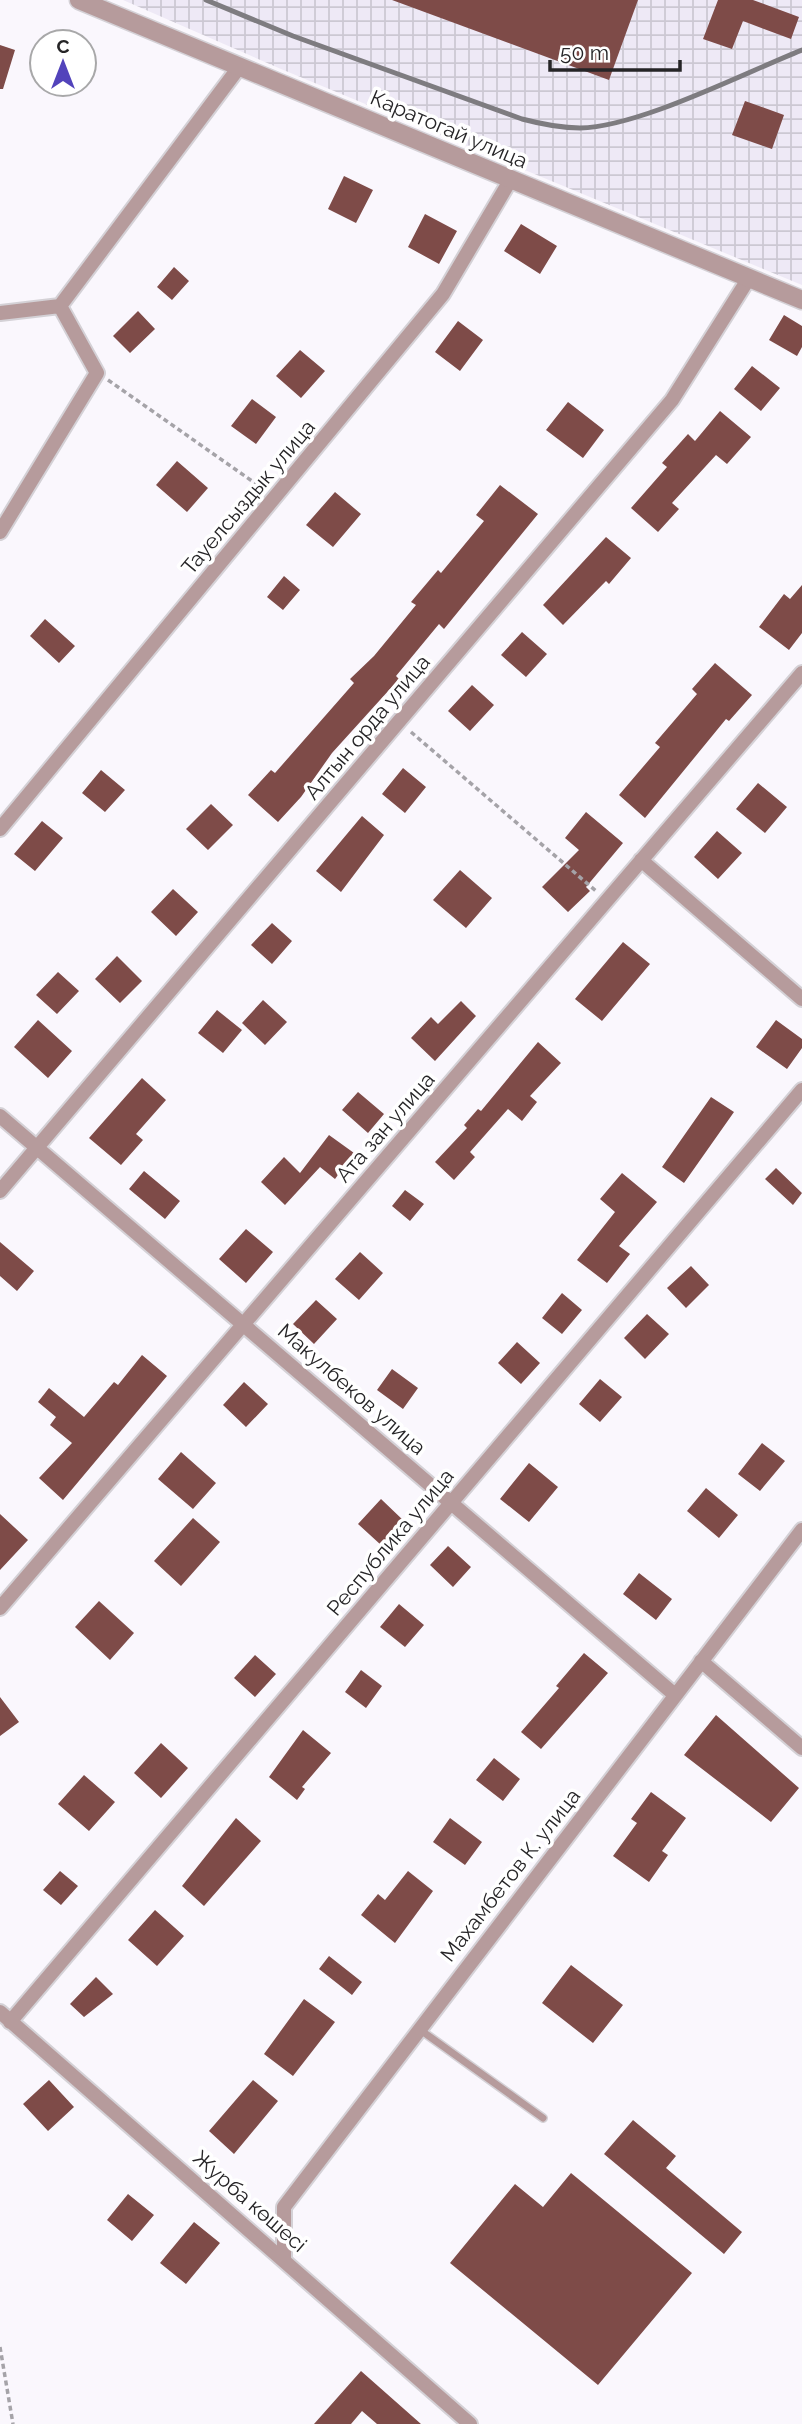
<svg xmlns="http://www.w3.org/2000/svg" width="802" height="2424" viewBox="0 0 802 2424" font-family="Raleway,sans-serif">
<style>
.industrial{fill:url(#industrial-grid)}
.building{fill:#7e4b48}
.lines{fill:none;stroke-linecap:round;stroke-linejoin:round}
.service-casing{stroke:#d4d1d6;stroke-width:10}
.minor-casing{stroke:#d4d1d6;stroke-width:18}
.tertiary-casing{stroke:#d4d1d6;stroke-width:21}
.path{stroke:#a5a3a8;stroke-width:3.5;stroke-dasharray:5 3.5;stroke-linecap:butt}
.service{stroke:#b69b9c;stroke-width:7}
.minor{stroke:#b69b9c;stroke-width:14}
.tertiary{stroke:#b69b9c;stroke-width:18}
.rail{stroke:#7e7c80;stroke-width:5}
.labels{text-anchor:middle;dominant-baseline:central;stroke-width:7;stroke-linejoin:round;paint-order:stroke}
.street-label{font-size:21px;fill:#262527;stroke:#fff}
</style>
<defs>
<pattern id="industrial-grid" width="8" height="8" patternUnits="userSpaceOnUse" patternTransform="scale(1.75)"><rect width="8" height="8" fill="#eee9f6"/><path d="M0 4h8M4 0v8" fill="none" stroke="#ccc8d3"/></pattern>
</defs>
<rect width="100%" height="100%" fill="#faf7fd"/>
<path class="industrial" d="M 123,0 L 802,0 L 802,285 L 281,69 Z"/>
<path class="building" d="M 392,0 L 638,0 L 609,80 Z
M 718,0 L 753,0 L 799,17 L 791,39 L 743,21 L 732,49 L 703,39 Z
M 0,45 L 15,50 L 3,89 L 0,89 Z
M 745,101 L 784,115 L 772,149 L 732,135 Z
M 344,176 L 373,190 L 356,223 L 328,209 Z
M 425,214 L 457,231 L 439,264 L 408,247 Z
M 521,224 L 557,246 L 540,274 L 504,251 Z
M 174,267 L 189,281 L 172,300 L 157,287 Z
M 138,311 L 155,329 L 130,353 L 113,336 Z
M 784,315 L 802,326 L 802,347 L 797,356 L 769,340 Z
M 458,321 L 483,340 L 460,371 L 435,352 Z
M 300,350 L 325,371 L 301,398 L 276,376 Z
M 752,366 L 780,388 L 761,411 L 734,389 Z
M 252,399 L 276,417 L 256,444 L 231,426 Z
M 568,402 L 604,430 L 583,458 L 546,430 Z
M 720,411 L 751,437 L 727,464 L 716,455 L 672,503 L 679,509 L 658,532 L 631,508 L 667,467 L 662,463 L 688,434 L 695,441 Z
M 177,461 L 208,488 L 187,512 L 156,485 Z
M 500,485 L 538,514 L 444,629 L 439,624 L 396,676 L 399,679 L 332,753 L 301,797 L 278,822 L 248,795 L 271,770 L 275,773 L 354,683 L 350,679 L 374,656 L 416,605 L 411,602 L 438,570 L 441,573 L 484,521 L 476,515 Z
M 335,492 L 361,514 L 333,547 L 306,525 Z
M 606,537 L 631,558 L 609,584 L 606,581 L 563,625 L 543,605 Z
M 284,576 L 300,590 L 283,610 L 267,597 Z
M 802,585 L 802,633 L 789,650 L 759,627 L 784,594 L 790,599 Z
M 45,619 L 75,646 L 59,663 L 30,636 Z
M 522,632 L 547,654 L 526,677 L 501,655 Z
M 715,663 L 752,695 L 729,721 L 726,719 L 645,818 L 619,795 L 660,747 L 655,743 L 697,694 L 692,689 Z
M 472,685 L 494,705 L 470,731 L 448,711 Z
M 403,768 L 426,787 L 405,813 L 382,794 Z
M 101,770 L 125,790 L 105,812 L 82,793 Z
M 758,783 L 787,807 L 765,833 L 736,809 Z
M 211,804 L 233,825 L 208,850 L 186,829 Z
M 586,812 L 623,843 L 586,887 L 590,891 L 568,912 L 542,887 L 579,850 L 565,838 Z
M 362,816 L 384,835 L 341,892 L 316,871 Z
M 42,821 L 63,838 L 35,871 L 14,854 Z
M 717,831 L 742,853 L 718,879 L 694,857 Z
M 460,870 L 492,898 L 466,928 L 433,900 Z
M 173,889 L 198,912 L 176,936 L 151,912 Z
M 272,923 L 292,941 L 272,964 L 251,945 Z
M 623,942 L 650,964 L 602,1021 L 575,999 Z
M 117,956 L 142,981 L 120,1003 L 95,979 Z
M 58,972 L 79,991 L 57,1014 L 36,995 Z
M 263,1000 L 287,1022 L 265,1045 L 242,1023 Z
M 461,1001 L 476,1016 L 435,1061 L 411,1038 L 431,1017 L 438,1024 Z
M 217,1010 L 242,1030 L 223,1053 L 198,1033 Z
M 38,1020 L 72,1051 L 48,1078 L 14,1047 Z
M 776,1020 L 802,1039 L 802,1048 L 787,1069 L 756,1047 Z
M 538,1042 L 561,1063 L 530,1096 L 537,1102 L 522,1121 L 508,1109 L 470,1152 L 475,1157 L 454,1180 L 435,1162 L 467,1128 L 464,1125 L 478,1109 L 481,1111 Z
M 142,1078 L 166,1100 L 136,1134 L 143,1140 L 121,1165 L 89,1138 Z
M 358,1092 L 384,1114 L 368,1133 L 342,1110 Z
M 711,1097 L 734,1112 L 684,1183 L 662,1167 Z
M 329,1135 L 354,1153 L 335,1179 L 320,1167 L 285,1205 L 261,1182 L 284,1157 L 300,1173 Z
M 776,1168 L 802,1193 L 793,1205 L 765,1179 Z
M 144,1171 L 180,1201 L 165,1219 L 129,1189 Z
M 622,1173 L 657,1202 L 619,1246 L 630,1254 L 607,1283 L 577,1260 L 615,1212 L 600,1199 Z
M 405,1190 L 424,1204 L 410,1221 L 392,1206 Z
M 246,1229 L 273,1252 L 246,1283 L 219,1259 Z
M 0,1242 L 34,1271 L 17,1291 L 0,1276 Z
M 360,1252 L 383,1273 L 359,1300 L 335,1279 Z
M 691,1266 L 709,1285 L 686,1308 L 667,1288 Z
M 562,1293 L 582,1310 L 562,1334 L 542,1318 Z
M 316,1300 L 337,1319 L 314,1344 L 293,1324 Z
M 647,1314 L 669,1334 L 645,1359 L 624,1338 Z
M 517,1342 L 540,1363 L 521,1384 L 498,1363 Z
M 142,1355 L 167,1376 L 63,1500 L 39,1478 L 72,1443 L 50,1425 L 56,1417 L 38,1402 L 49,1388 L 84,1417 L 114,1382 L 118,1385 Z
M 392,1369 L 418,1388 L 403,1409 L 377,1390 Z
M 600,1379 L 622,1397 L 600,1422 L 579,1404 Z
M 244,1382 L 268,1404 L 246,1427 L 223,1405 Z
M 762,1443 L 785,1461 L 760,1491 L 738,1474 Z
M 181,1452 L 216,1483 L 193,1509 L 158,1479 Z
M 529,1463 L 558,1487 L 529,1522 L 500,1499 Z
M 706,1488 L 738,1515 L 719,1538 L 687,1511 Z
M 381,1499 L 404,1521 L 381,1545 L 358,1524 Z
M 0,1514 L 28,1540 L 0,1570 Z
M 193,1518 L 220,1542 L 181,1586 L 154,1561 Z
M 448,1546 L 471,1567 L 453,1587 L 430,1565 Z
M 639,1573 L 672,1599 L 656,1620 L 623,1594 Z
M 99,1601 L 134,1633 L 110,1660 L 75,1627 Z
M 399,1604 L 424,1625 L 405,1647 L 380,1627 Z
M 584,1653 L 608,1673 L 541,1749 L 521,1732 L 559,1688 L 556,1686 Z
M 255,1655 L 276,1674 L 255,1697 L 234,1678 Z
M 361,1670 L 382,1686 L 366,1708 L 345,1692 Z
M 0,1697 L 19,1722 L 0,1736 Z
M 716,1715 L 799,1788 L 771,1822 L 684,1755 Z
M 303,1730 L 331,1753 L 302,1787 L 305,1789 L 297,1800 L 269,1777 Z
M 161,1743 L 188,1768 L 161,1798 L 134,1773 Z
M 494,1758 L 520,1779 L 503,1801 L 476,1780 Z
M 84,1775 L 115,1802 L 89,1831 L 58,1804 Z
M 651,1792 L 686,1818 L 662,1851 L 668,1855 L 649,1882 L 613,1856 L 637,1823 L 631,1819 Z
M 236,1818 L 261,1841 L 204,1906 L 182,1886 Z
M 450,1818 L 482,1842 L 465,1865 L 433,1842 Z
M 60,1871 L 78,1886 L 61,1905 L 43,1890 Z
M 408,1871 L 433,1891 L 395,1943 L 361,1915 L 378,1894 L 385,1900 Z
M 155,1910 L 184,1936 L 157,1966 L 128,1940 Z
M 329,1956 L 362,1982 L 352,1995 L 319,1969 Z
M 571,1965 L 623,2005 L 593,2043 L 542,2003 Z
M 96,1977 L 113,1994 L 84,2017 L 70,2004 Z
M 304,1999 L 335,2022 L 293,2076 L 264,2054 Z
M 49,2080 L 74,2107 L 48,2131 L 23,2104 Z
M 253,2080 L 278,2101 L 234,2154 L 209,2131 Z
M 633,2120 L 676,2156 L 666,2168 L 742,2232 L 724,2254 L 604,2154 Z
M 571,2173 L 692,2273 L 598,2385 L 450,2263 L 515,2184 L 543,2207 Z
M 128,2194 L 154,2215 L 132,2241 L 107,2220 Z
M 194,2222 L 220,2243 L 186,2284 L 160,2263 Z
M 361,2371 L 421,2424 L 377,2424 L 362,2411 L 351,2424 L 314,2424 Z"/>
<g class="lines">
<g class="service-casing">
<path id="service" d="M 419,2029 L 543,2118"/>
</g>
<g class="minor-casing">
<path id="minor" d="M 0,313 L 60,306 L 240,66
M 0,532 L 97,373 L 60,306
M 0,829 L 443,294 L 511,179
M 641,860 L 802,999
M 0,1116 L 675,1695
M 0,1191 L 672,400 L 749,278
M 0,1608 L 802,673
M 701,1661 L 802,1748
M 0,2012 L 470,2424
M 10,2022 L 802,1090
M 284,2258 L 284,2207 L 802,1530"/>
</g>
<g class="tertiary-casing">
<path id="tertiary" d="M 79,0 L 802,300"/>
</g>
<path class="path" d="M 108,380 L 262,488
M 411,732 L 596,891
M 0,2347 L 13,2424"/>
<use href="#service" class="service"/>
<use href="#minor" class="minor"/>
<use href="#tertiary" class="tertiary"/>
<path class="rail" d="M 206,0 L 293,36 L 522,119 C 541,124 560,128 580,128 C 639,127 744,73 802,50"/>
</g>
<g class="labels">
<g class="street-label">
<text transform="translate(449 129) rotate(23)">Каратогай улица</text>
<text transform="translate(248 497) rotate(-50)">Тауелсыздык улица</text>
<text transform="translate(367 727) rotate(-50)">Алтын орда улица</text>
<text transform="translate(385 1127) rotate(-49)">Ата зан улица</text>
<text transform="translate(352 1389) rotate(41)">Макулбеков улица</text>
<text transform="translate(390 1542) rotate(-50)">Республика улица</text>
<text transform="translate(510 1875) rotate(-52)">Махамбетов К. улица</text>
<text transform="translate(250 2201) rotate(41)">Журба көшесі</text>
</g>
</g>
<g transform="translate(63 63)"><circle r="33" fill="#ffffff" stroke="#a8a8a9" stroke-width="2"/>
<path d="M0-5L12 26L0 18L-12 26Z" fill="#5243bb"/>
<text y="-10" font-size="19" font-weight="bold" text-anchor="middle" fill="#262527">С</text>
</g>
<path d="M550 60v10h130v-10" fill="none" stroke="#262527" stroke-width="3.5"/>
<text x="560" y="60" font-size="21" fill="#262527" stroke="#ffffff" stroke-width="5" paint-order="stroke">50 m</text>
</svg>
